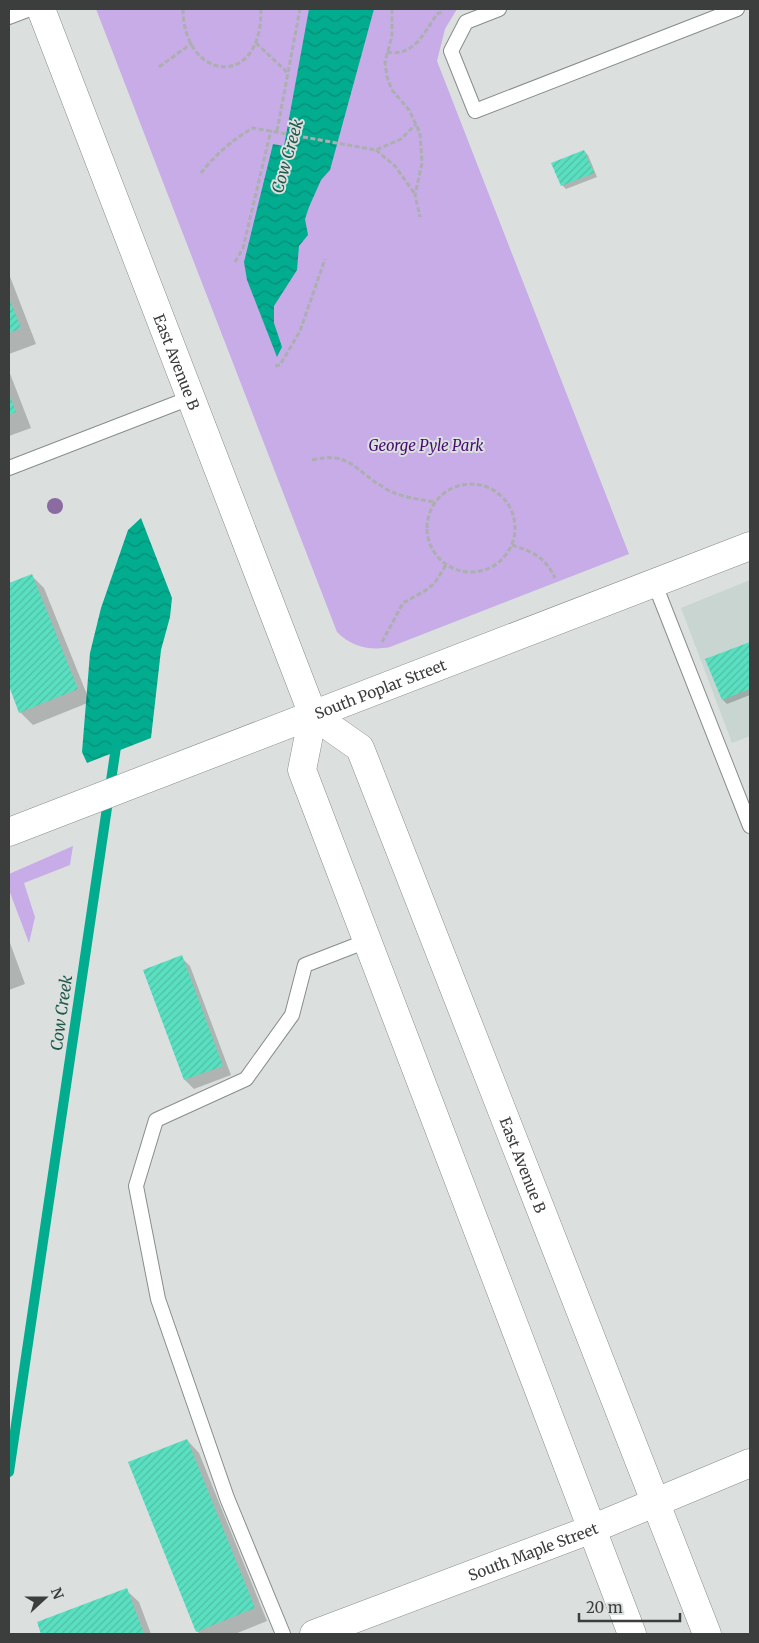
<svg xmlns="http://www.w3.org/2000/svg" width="759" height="1643" viewBox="0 0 759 1643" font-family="Merriweather,serif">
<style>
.built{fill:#c8d5d1}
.green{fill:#c7ace7}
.water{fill:url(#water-waves)}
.shadow{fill:#0003}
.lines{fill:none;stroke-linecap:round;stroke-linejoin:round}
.stream{stroke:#02ac8f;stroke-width:10}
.building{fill:url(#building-hatch)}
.lane-casing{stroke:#888d8b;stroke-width:16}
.street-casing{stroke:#888d8b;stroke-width:29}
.path{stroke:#abafad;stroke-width:3;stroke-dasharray:5 2.5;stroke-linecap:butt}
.lane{stroke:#fff;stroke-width:14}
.street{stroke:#fff;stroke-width:28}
.tree{fill:#8a6ba2}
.labels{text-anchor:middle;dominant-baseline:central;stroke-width:4;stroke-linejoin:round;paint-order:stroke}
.street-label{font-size:15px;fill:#3c3e3d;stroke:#dbe0de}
.park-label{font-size:15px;font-style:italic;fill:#470b71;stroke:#dbe0de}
.water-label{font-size:16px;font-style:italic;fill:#1f5649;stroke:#dbe0de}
</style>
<defs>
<pattern id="water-waves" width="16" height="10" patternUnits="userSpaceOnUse" patternTransform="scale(1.25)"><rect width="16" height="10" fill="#02ac8f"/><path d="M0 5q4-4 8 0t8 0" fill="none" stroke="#058d76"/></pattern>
<pattern id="building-hatch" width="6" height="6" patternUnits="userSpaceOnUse" patternTransform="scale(1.25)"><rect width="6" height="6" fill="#5adfc0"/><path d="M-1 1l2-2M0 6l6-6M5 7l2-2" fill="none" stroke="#4fc0a6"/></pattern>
</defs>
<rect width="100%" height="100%" fill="#dbe0de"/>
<path class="built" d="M 750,580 L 750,736 L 732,743 L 681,608 Z"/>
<path class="green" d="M 96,9 L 457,9 L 445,29 L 437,61 L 629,554 L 390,647 C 370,651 352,647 337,632 Z
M 73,846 L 70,865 L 24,883 L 35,917 L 29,943 L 9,890 L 9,874 Z"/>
<path class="water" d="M 309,9 L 374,9 L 330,170 L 321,180 L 309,207 L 305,219 L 308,235 L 299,246 L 297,270 L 274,306 L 274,323 L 282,347 L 277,357 L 247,280 L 244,262 L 273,144 L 284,146 Z
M 141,518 L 172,598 L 170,617 L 161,650 L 151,738 L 87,763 L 82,752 L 90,653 L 101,608 L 128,530 Z"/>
<path class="shadow" d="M 584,151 L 588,155 L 597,177 L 566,189 L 562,185 Z
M 9,274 L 36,344 L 9,354 Z
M 9,371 L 31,428 L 9,436 Z
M 31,575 L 44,588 L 90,702 L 33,725 L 20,712 L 9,683 L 9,585 Z
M 750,643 L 750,695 L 727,704 L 723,700 L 707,660 Z
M 9,940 L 25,984 L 9,990 Z
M 181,957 L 190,966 L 231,1075 L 194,1089 L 185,1080 L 144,971 Z
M 187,1440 L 199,1453 L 267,1621 L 235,1634 L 200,1634 L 197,1631 Z
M 126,1590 L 139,1602 L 151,1634 L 42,1634 L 38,1623 Z"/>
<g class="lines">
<path class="stream" d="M 9,1472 L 117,740"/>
</g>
<path class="building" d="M 584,150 L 594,173 L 561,186 L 551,163 Z
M 9,298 L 21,328 L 9,333 Z
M 9,394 L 16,412 L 9,415 Z
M 32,574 L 78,689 L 19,713 L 9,686 L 9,583 Z
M 750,642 L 750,689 L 722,700 L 705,659 Z
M 182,955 L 223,1066 L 184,1080 L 143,970 Z
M 187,1439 L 255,1608 L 196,1632 L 128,1462 Z
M 127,1588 L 144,1634 L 41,1634 L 37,1622 Z"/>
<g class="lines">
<g class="lane-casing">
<path id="lane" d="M 499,9 L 466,22 L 451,51 L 475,111 L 737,9
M 9,17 L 30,9
M 9,468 L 190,398
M 654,582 L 750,826
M 283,1634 L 227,1498 L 158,1299 L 136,1186 L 156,1120 L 246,1079 L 292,1015 L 305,965 L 367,941"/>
</g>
<g class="street-casing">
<g id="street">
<path id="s1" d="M 41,9 L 313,715 L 302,770 L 632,1634"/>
<path id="s2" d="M 313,715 L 360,748 L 707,1634"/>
<path id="s3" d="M 9,832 L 750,546"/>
<path id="s4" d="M 314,1634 L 592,1529 L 750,1463"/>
</g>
</g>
<path class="path" d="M 183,9 C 183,80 262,92 261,9
M 392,9 L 392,36 L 385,62 L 387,77 L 392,90 L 409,110 L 420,133 L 422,163 L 415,195 L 420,217
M 256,43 L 288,73
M 387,52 C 414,57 424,33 437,14 L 444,11
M 159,67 L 192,43
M 277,131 L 300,9
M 376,150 L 395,166 L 415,194
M 201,173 C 214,156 234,138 253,128 L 376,150 L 401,139 L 416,124
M 235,262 L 243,248 L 271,130
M 275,366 L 280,365 L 300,331 L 325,259
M 312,460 C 350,451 354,470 383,487 C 398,497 417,499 434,502
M427 528a44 44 0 1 1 88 0a44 44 0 1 1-88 0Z
M 512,545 C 533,552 545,557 555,578
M 382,642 L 403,603 L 428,589 L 436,581 L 446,565"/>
<use href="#lane" class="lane"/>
<use href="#street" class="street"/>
</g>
<circle class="tree" cx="55" cy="506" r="8"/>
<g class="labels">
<g class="street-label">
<text stroke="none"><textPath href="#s1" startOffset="378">East Avenue B</textPath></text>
<text stroke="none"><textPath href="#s3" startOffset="398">South Poplar Street</textPath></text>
<text stroke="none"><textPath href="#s2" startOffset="505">East Avenue B</textPath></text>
<text stroke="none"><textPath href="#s4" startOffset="234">South Maple Street</textPath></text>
</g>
<g class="park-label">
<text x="426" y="445">George Pyle Park</text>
</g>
<g class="water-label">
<text transform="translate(287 156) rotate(-74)">Cow Creek</text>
<text transform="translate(61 1013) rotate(-82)">Cow Creek</text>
</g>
</g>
<rect width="759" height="1643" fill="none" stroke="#3c3e3d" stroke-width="20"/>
<g transform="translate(45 1598) rotate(69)" stroke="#dbe0de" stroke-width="4" paint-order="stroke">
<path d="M0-4L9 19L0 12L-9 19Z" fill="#3c3e3d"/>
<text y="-8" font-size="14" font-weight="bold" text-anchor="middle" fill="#3c3e3d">N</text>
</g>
<path d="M579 1613v8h101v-8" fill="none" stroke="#3c3e3d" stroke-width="2.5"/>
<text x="586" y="1613" font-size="15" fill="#3c3e3d" stroke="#dbe0de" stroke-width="4" paint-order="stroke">20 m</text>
</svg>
